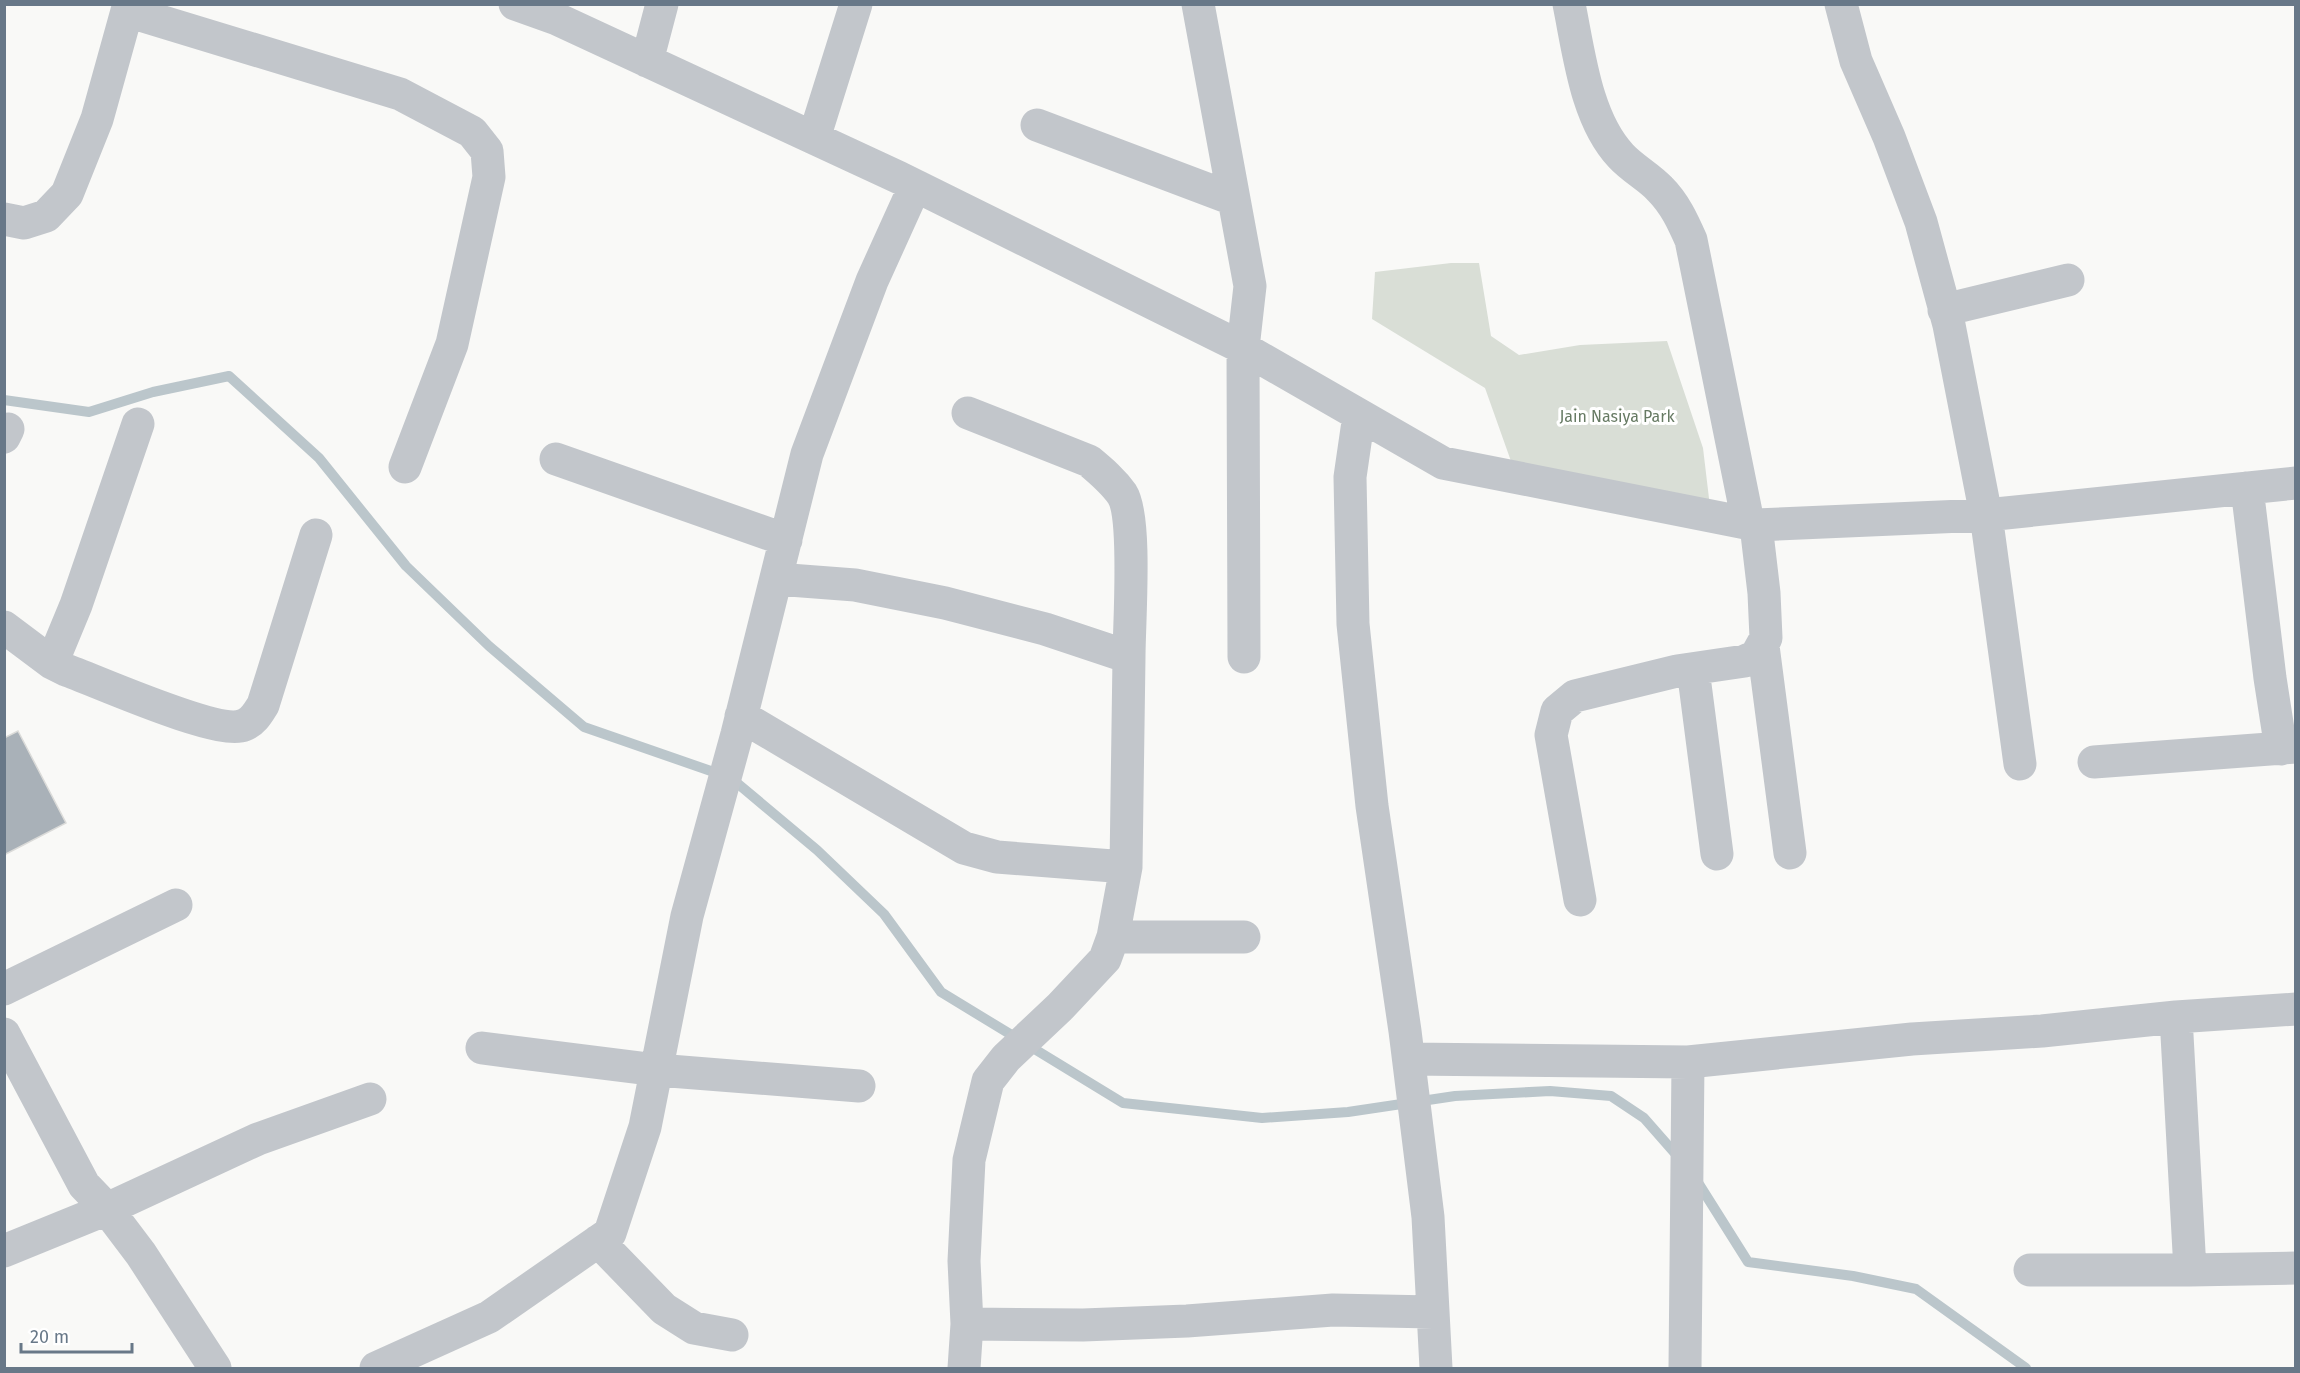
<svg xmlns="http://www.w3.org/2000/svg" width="2300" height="1373" viewBox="0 0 2300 1373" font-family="'Fira Sans',sans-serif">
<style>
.green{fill:#d9ded6}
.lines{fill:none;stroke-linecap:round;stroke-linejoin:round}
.stream{stroke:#bbc6cb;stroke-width:10}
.building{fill:#a9b1b8;stroke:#dbdbd9;stroke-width:1.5}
.minor{stroke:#c2c6cb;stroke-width:33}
.labels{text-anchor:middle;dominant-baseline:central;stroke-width:6;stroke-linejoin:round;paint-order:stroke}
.park-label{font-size:16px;fill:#667a63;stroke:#fff}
</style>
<rect width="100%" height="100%" fill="#f9f9f7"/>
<path class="green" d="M 1451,263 L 1479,263 L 1491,336 L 1519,355 L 1580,345 L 1667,341 L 1703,448 L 1711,515 L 1512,464 L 1485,388 L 1372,319 L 1375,272 Z"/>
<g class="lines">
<path class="stream" d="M 4,400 L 89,412 L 153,392 L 229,376 L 319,458 L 406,566 L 489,646 L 584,727 L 731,778 L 817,850 L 884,914 L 941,992 L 1123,1103 L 1262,1118 L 1348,1112 L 1455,1096 L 1550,1091 L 1611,1096 L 1644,1118 L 1680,1159
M 1697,1181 L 1748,1262 L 1853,1276 L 1916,1289 L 2026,1368"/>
</g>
<path class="building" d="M 18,731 L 66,823 L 4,855 L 4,738 Z"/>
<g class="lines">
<path class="minor" d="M 515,4 L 557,19 L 900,178 L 1243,348 L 1443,463 L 1756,525 L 1986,515 L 2296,483
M 1198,4 L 1250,286 L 1243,348 L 1244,657
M 1569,4 C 1579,53 1586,119 1621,156 C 1633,169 1649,177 1660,189 C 1675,204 1683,222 1691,240 L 1748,522
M 1841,4 L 1856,61 L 1889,137 L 1921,222 L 1949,325 L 1986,515 L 2020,764
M 647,61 L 662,4
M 1037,125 L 1233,199
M 814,138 L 856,4
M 4,219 L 24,223 L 46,216 L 67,194 L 97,119 L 127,11 L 400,94 L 472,132 L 487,151 L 489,177 L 452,344 L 405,467
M 1944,310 L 2068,280
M 968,413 L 1089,461 C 1101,471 1113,481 1122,494 C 1137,517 1129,624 1129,657
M 1359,415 L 1350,477 L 1353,624 L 1372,806 L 1405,1031 L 1428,1217 L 1436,1368
M 4,437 L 8,429
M 556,459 L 786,540
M 2247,488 L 2270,678 L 2281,749
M 776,579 L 855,585 L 945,603 L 1045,629 L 1129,657 L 1126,867 L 1113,937 L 1105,959 L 1060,1007 L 1006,1058 L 988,1081 L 969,1160 L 964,1261 L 967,1324
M 4,627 L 52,663 L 66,670 C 97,681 218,736 244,725 C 253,722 258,713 263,705 L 316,535
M 1763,646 L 1790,853
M 52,663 L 76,605 L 138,424
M 1693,669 L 1717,854
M 741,716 L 964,848 L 997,857 L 1126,867
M 2094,762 L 2296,747
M 1580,900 L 1551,735 L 1557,711 L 1575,696 L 1677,671 L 1745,661 L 1756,656 L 1766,638 L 1764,593 L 1756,525
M 1113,937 L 1244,937
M 4,989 L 176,905
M 2296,1009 L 2176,1017 L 2190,1270 L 2296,1268
M 4,1034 L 84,1185 L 107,1209 L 141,1254 L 215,1368
M 482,1048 L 657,1070 L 859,1086
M 1409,1059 L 1688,1062
M 598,1241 L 664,1309 L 694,1328 L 732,1335
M 4,1251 L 107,1209 L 258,1139 L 370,1099
M 2030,1270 L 2190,1270
M 376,1368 L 489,1317 L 610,1233 L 645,1127 L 687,916 L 737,734 L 807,454 L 872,281 L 915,186
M 964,1368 L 967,1324 L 1083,1325 L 1187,1321 L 1333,1310 L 1433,1312
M 1685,1368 L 1688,1062 L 1912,1039 L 2042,1031 L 2176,1017"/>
</g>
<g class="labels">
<g class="park-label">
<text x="1617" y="416">Jain Nasiya Park</text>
</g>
</g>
<rect width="2300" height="1373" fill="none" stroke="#687888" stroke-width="12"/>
<path d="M21 1343v9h111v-9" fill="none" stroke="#687888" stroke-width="3"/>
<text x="30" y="1343" font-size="18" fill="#687888" stroke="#ffffff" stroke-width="4.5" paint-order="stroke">20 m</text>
</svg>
